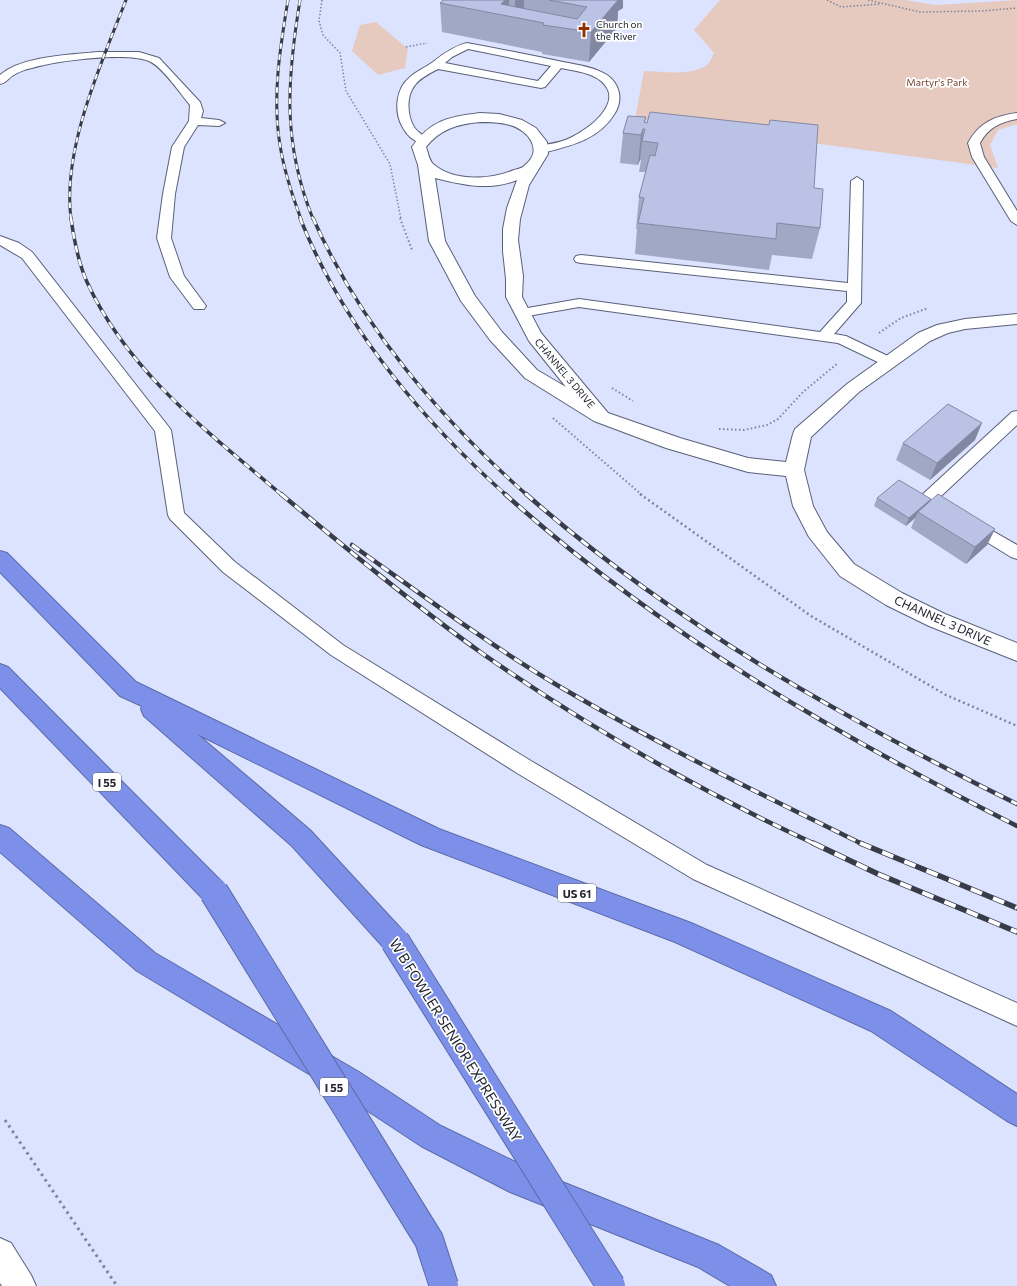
<svg xmlns="http://www.w3.org/2000/svg" width="1017" height="1286" viewBox="0 0 1017 1286" font-family="Commissioner,sans-serif">
<style>
.green{fill:#e6cac0}
.lines{fill:none;stroke-linecap:round;stroke-linejoin:round}
.lane-casing{stroke:#5a6078;stroke-width:2}
.street-casing{stroke:#5a6078;stroke-width:2}
.highway-casing{stroke:#5d6ba8;stroke-width:2}
.path-far3{stroke:#7f8598;stroke-width:1.5;stroke-dasharray:1.5 2;stroke-linecap:butt}
.path-far2{stroke:#7f8598;stroke-width:2;stroke-dasharray:1.5 2.5;stroke-linecap:butt}
.path-far1{stroke:#7f8598;stroke-width:2.5;stroke-dasharray:2 3;stroke-linecap:butt}
.path{stroke:#7f8598;stroke-width:3;stroke-dasharray:2.5 4;stroke-linecap:butt}
.lane{fill:#fff;fill-rule:evenodd}
.street{fill:#fff;fill-rule:evenodd}
.highway{fill:#7c90e9;fill-rule:evenodd}
.rail-far3-casing{stroke:#383c48;stroke-width:3}
.rail-far2-casing{stroke:#383c48;stroke-width:3.5}
.rail-far1-casing{stroke:#383c48;stroke-width:4.5}
.rail-casing{stroke:#383c48;stroke-width:5.5}
.rail-far3{stroke:#fff;stroke-width:2;stroke-dasharray:5.5;stroke-linecap:butt}
.rail-far2{stroke:#fff;stroke-width:2.5;stroke-dasharray:7;stroke-linecap:butt}
.rail-far1{stroke:#fff;stroke-width:3;stroke-dasharray:9;stroke-linecap:butt}
.rail{stroke:#fff;stroke-width:4;stroke-dasharray:12;stroke-linecap:butt}
.highway-bridge-casing{stroke:#5d6ba8;stroke-width:30;stroke-linecap:butt}
.highway-bridge{stroke:#7c90e9;stroke-width:28}
.wall{fill:#a0a8c6}
.shaded-wall{fill:#8288a1}
.building{fill:#bac3e6;stroke:#8288a1}
.labels{text-anchor:middle;dominant-baseline:central;stroke-width:3.5;stroke-linejoin:round;paint-order:stroke}
.far-poi-label{font-size:10px;fill:#232630;stroke:#fff;text-anchor:start}
.far-park-label{font-size:10px;fill:#784331;stroke:#fff}
.far-street-label{font-size:10px;fill:#232630;stroke:#fff}
.shield{fill:#fff;stroke:#65676e;stroke-width:1}
.shield-label{font-size:11px;font-weight:bold;fill:#232630}
.street-label{font-size:12px;fill:#232630;stroke:#fff}
.near-street-label{font-size:14px;fill:#232630;stroke:#fff}
</style>
<rect width="100%" height="100%" fill="#dbe3ff"/>
<path class="green" d="M 720,0 L 905,0 L 936,5 L 1017,0 L 1017,124 L 998,130 L 990,145 L 998,168 L 635,119 L 644,71 C 663,71 692,77 708,64 C 711,61 712,56 714,53 L 694,30 Z
M 376,22 L 408,49 L 405,68 L 378,75 L 352,51 L 360,25 Z"/>
<g class="lines">
<g class="lane-casing">
<path id="lane" d="M 467,43 C 499,49 531,55 563,62 C 578,65 594,67 607,75 C 620,84 623,100 615,113 C 599,140 570,146 542,153 L 536,149 L 538,146 C 549,144 560,143 570,138 C 588,130 626,102 601,81 C 590,72 574,71 561,68 L 545,87 L 541,88 L 438,69 C 430,73 420,78 415,85 C 406,96 407,115 414,127 C 418,133 424,135 428,140 L 422,144 C 413,141 406,134 402,126 C 394,111 396,89 409,78 C 416,71 425,68 433,62 C 443,54 454,46 467,43 ZM 468,49 L 551,66 L 538,81 L 445,63 L 452,57 Z
M 98,52 L 139,52 L 159,58 L 200,102 L 203,111 L 201,118 L 219,120 L 225,123 L 219,126 L 198,125 L 184,147 L 175,194 L 171,238 L 184,276 L 206,306 L 204,309 L 194,309 L 170,277 L 157,238 L 163,194 L 172,147 L 189,121 L 190,105 C 180,93 164,69 151,62 C 130,51 55,61 32,68 C 26,69 18,72 12,76 C 8,79 6,83 0,84 L 0,75 C 22,56 69,55 98,52 Z
M 1017,113 L 1017,119 C 1000,122 988,128 980,143 L 984,157 L 1017,211 L 1017,225 L 1011,221 L 972,157 L 968,143 C 979,123 994,116 1017,113 Z
M 857,177 L 863,181 L 861,303 L 834,334 L 846,336 L 894,359 L 896,362 L 894,365 L 884,365 L 838,343 L 579,307 L 522,317 L 517,316 L 515,313 L 517,310 L 522,309 L 579,299 L 820,332 L 847,302 L 847,291 L 581,263 L 576,262 L 574,259 L 576,256 L 581,255 L 848,283 L 851,181 Z
M 0,236 L 19,243 L 32,252 L 168,426 L 171,430 L 184,513 L 235,562 L 343,645 L 531,761 L 707,865 L 1017,1003 L 1017,1026 L 693,879 L 517,773 L 331,655 L 223,572 L 170,519 L 168,515 L 155,431 L 22,258 L 0,245 Z
M 1017,411 L 1017,425 L 940,497 L 954,506 L 956,510 L 954,514 C 943,517 926,507 921,498 L 923,494 L 1012,412 Z
M 970,518 L 1017,545 L 1017,559 L 1011,557 L 964,528 L 962,524 L 964,520 Z"/>
</g>
<g class="street-casing">
<path id="street" d="M 480,113 L 499,114 L 522,120 L 536,128 L 547,142 L 548,154 L 529,185 L 520,219 L 518,240 L 523,276 L 522,297 L 541,333 L 608,413 L 680,438 L 748,458 L 786,462 L 793,434 L 795,429 L 847,384 L 918,333 L 937,325 L 965,319 L 1017,314 L 1017,324 L 965,329 L 948,333 L 930,341 L 859,392 L 811,437 L 804,470 L 813,506 L 827,532 L 854,564 L 902,593 L 945,614 L 1017,643 L 1017,661 L 929,626 L 886,605 L 840,576 L 809,537 L 793,506 L 786,476 L 748,472 L 666,448 L 594,421 L 525,378 L 490,340 L 461,301 L 429,241 L 418,165 L 412,147 C 431,120 448,117 480,113 ZM 480,122 C 490,122 500,122 510,125 C 528,130 544,150 525,165 C 523,168 518,169 514,170 C 490,180 454,182 433,164 C 429,160 428,152 426,147 C 440,129 458,124 480,122 ZM 435,178 C 463,185 489,191 517,180 L 507,208 L 503,229 L 503,251 L 506,279 L 506,297 L 529,341 L 566,387 L 537,370 L 502,332 L 475,296 L 445,241 Z
M 0,1238 L 11,1243 L 31,1275 L 36,1286 L 2,1286 L 0,1283 Z"/>
</g>
<g class="highway-casing">
<path id="highway" d="M 0,551 L 7,553 L 136,682 L 439,829 L 691,923 L 891,1011 L 1017,1094 L 1017,1126 L 1007,1121 L 871,1031 L 675,942 L 421,845 L 197,734 L 310,830 L 404,932 L 408,941 L 404,950 L 395,954 L 386,950 L 292,846 L 144,716 L 141,709 L 142,706 L 120,696 L 0,572 Z
M 0,664 L 8,667 L 223,883 L 227,892 L 223,901 L 214,904 L 205,901 L 0,688 Z
M 0,825 L 9,828 L 155,953 L 359,1072 L 441,1126 L 530,1169 L 719,1245 L 771,1275 L 776,1286 L 730,1286 L 698,1267 L 510,1192 L 421,1146 L 339,1092 L 137,971 L 0,852 Z"/>
</g>
<path class="path-far3" d="M 322,0 L 319,21 L 323,35 L 340,53 L 346,91 L 390,164 L 401,219
M 827,0 L 841,7 L 880,4
M 868,0 L 920,12 L 982,11 L 1017,8
M 406,47 L 427,43"/>
<path class="path-far2" d="M 400,218 L 412,250
M 879,333 L 901,318 L 928,308
M 612,388 L 633,401
M 553,418 L 642,495
M 719,429 L 744,430 L 767,425 L 778,419 L 803,392 L 838,363"/>
<path class="path-far1" d="M 640,494 L 811,616 L 946,695 L 1017,726"/>
<path class="path" d="M 5,1120 L 117,1286"/>
<use href="#lane" class="lane"/>
<use href="#street" class="street"/>
<use href="#highway" class="highway"/>
<g class="rail-far3-casing">
<path id="rail-far3" d="M 288,0 C 280,48 272,97 280,145 C 284,171 292,195 301,219
M 300,0 C 287,80 282,142 313,219
M 71,219 C 62,149 101,64 126,0"/>
</g>
<g class="rail-far2-casing">
<path id="rail-far2" d="M 71,218 C 74,240 78,262 87,282 C 128,372 209,433 282,495
M 300,218 C 343,326 420,418 506,495
M 313,218 C 361,327 439,417 527,495"/>
</g>
<g class="rail-far1-casing">
<path id="rail-far1" d="M 281,494 C 347,549 413,604 483,654 C 588,727 700,791 815,844
M 505,494 C 657,631 835,734 1017,826
M 526,494 C 672,623 843,718 1017,804
M 352,545 C 421,594 489,645 562,688 C 659,745 761,794 862,844"/>
</g>
<g class="rail-casing">
<path id="rail" d="M 813,843 L 878,874 L 1017,932
M 860,843 L 1017,908"/>
</g>
<use href="#rail-far3" class="rail-far3"/>
<use href="#rail-far2" class="rail-far2"/>
<use href="#rail-far1" class="rail-far1"/>
<use href="#rail" class="rail"/>
<g class="highway-bridge-casing">
<path id="highway-bridge" d="M 214,892 L 429,1240 L 444,1286
M 395,941 L 611,1286"/>
</g>
<use href="#highway-bridge" class="highway-bridge"/>
</g>
<path class="wall" d="M 443,0 L 623,0 L 623,8 L 618,11 L 617,28 L 589,62 L 542,54 L 542,52 L 442,32 L 440,3 Z
M 646,117 L 645,123 L 814,188 L 820,228 L 812,259 L 772,255 L 769,270 L 635,254 L 637,229 L 636,229 L 639,197 L 646,172 L 639,172 L 641,160 L 640,160 L 638,165 L 620,163 L 623,133 Z
M 975,440 L 930,480 L 896,460 L 903,443 Z
M 877,498 L 930,501 L 995,529 L 987,545 L 966,564 L 911,528 L 915,518 L 906,526 L 874,506 Z"/>
<path class="shaded-wall" d="M 505,0 L 509,0 L 509,16 L 501,4 Z
M 515,0 L 524,0 L 524,16 L 515,17 Z
M 593,0 L 623,0 L 623,8 L 618,11 L 617,28 L 589,62 Z
M 643,129 L 640,160 L 638,165 L 641,135 Z
M 982,423 L 975,440 L 930,480 L 937,463 Z
M 931,499 L 927,507 L 918,512 L 915,518 L 906,526 L 909,518 Z
M 995,529 L 987,545 L 966,564 L 975,547 Z"/>
<path class="building" d="M 443,0 L 505,0 L 501,4 L 577,19 L 587,7 L 549,0 L 618,0 L 591,32 L 543,25 L 544,23 L 440,3 Z
M 650,112 L 769,125 L 770,120 L 818,125 L 814,188 L 823,189 L 820,228 L 777,223 L 776,239 L 638,223 L 644,198 L 639,197 L 650,155 L 655,156 L 658,143 L 642,141 L 645,129 L 643,129 L 641,135 L 623,133 L 628,116 L 646,117 L 644,122 L 647,123 Z
M 948,404 L 982,423 L 937,463 L 903,443 Z
M 899,480 L 931,499 L 909,518 L 877,498 Z
M 938,494 L 995,529 L 975,547 L 918,512 Z"/>
<defs>
<g id="church-bare" transform="scale(1.2)"><path d="M-1.2-6h2.4v3.5h3.3v2.4h-3.3V6h-2.4V-.1h-3.3v-2.4h3.3Z" fill="#942f00" stroke="#fff" stroke-width="2.5" paint-order="stroke"/></g>
</defs>
<g fill-rule="evenodd">
<use href="#church-bare" x="584" y="30"/>
</g>
<g class="labels">
<g class="far-poi-label">
<text x="596" y="24">Church on<tspan x="596" dy="12">the River</tspan></text>
</g>
<g class="far-park-label">
<text x="937" y="82">Martyr's Park</text>
</g>
<g class="far-street-label">
<text transform="translate(565 373) rotate(50)">CHANNEL 3 DRIVE</text>
</g>
<g class="shield">
<rect x="93" y="773" width="28" height="18" rx="3"/>
<rect x="558" y="884" width="38" height="18" rx="3"/>
<rect x="320" y="1078" width="28" height="18" rx="3"/>
</g>
<g class="shield-label">
<text x="107" y="782">I 55</text>
<text x="577" y="893">US 61</text>
<text x="334" y="1087">I 55</text>
</g>
<g class="street-label">
<text transform="translate(943 620) rotate(24)">CHANNEL 3 DRIVE</text>
</g>
<g class="near-street-label">
<text transform="translate(456 1040) rotate(58)">W B FOWLER SENIOR EXPRESSWAY</text>
</g>
</g>
</svg>
